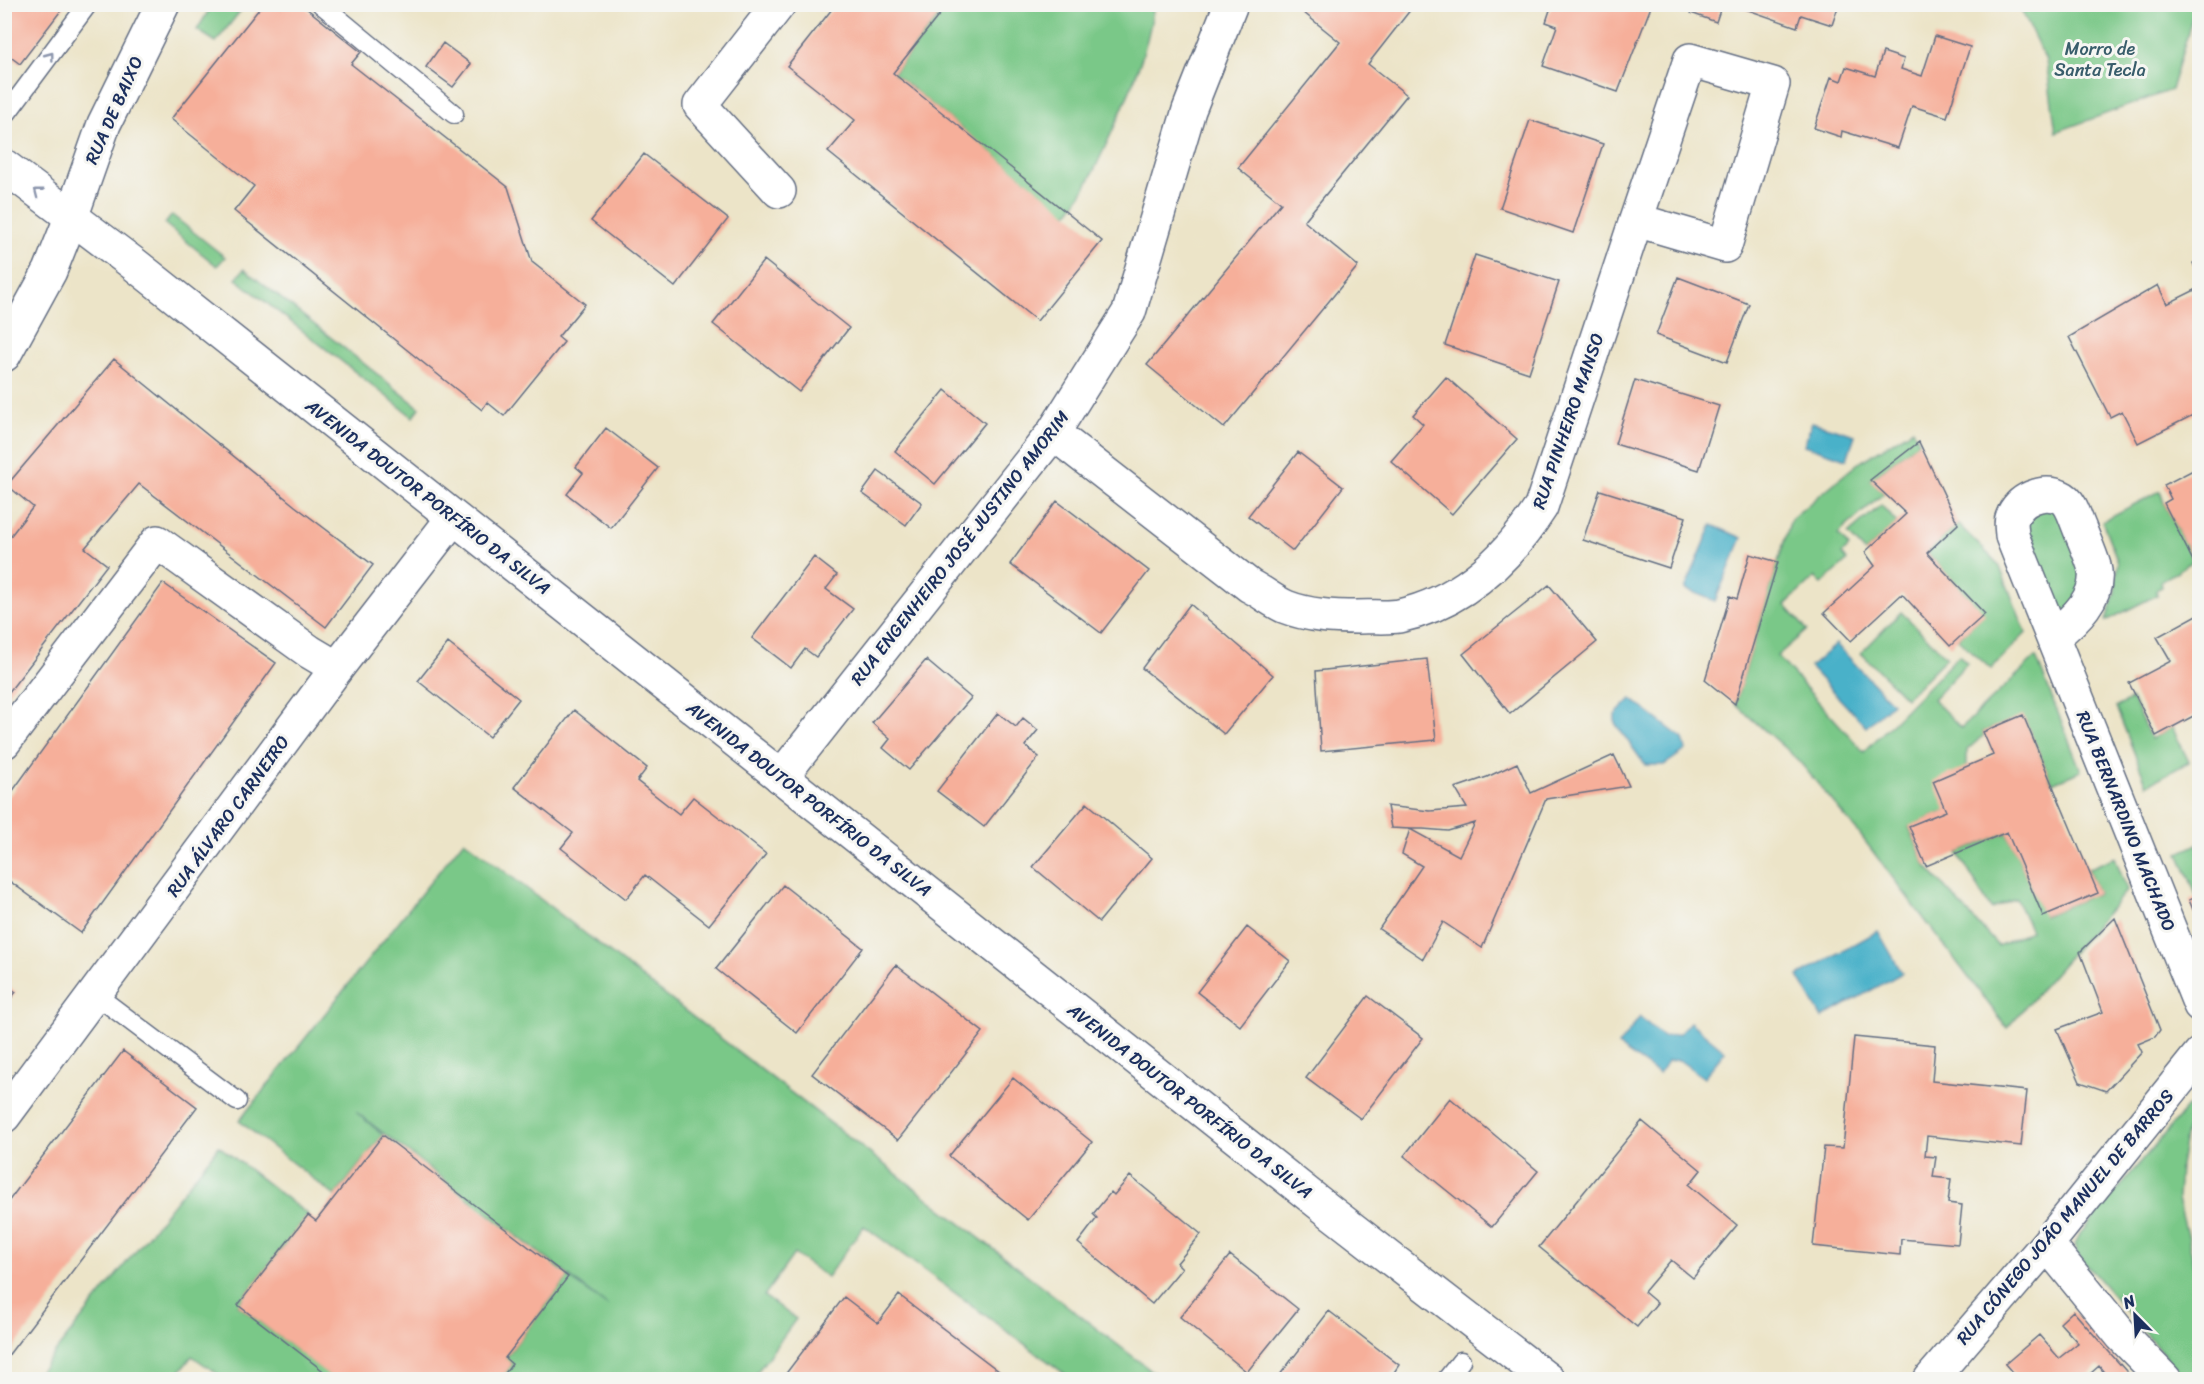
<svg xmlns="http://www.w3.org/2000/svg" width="2204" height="1384" viewBox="0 0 2204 1384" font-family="Sriracha,sans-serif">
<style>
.green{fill:#7ac888;stroke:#4a7c73;stroke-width:1.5}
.water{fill:#4ab1c9;stroke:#327094;stroke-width:1.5}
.building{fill:#f6af9a}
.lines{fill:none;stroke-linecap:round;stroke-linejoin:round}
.service-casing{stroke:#646e83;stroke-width:21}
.minor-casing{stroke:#646e83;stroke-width:36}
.tertiary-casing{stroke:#646e83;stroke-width:36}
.secondary-casing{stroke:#646e83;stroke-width:36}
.service{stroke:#fff;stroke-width:18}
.minor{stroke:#fff;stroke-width:33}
.tertiary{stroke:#fff;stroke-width:33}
.secondary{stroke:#fff;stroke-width:33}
.oneway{stroke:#8d97ae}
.labels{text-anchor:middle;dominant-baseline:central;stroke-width:6;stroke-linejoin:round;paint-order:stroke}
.park-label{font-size:18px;fill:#385d6b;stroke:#f6f6f2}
.street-label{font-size:18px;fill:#1b2f5e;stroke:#f6f6f2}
</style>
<rect width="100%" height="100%" fill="#f6f6f2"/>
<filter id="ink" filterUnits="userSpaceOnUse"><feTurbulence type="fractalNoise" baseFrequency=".0167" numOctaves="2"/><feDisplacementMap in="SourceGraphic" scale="12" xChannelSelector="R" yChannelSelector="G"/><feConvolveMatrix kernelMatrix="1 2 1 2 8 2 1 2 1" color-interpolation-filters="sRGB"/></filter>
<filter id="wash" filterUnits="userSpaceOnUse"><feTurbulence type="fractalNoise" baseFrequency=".008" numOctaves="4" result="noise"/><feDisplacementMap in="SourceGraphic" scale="24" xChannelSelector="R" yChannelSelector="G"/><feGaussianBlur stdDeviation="1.35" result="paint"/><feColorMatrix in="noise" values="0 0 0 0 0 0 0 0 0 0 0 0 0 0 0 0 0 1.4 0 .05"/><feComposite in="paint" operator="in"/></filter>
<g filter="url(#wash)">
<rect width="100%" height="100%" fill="#ece4c8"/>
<path class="green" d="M 2199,4 L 2199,9 L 2194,12 L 2171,90 L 2056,132 L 2046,61 L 2019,5 Z
M 212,5 L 245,5 L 216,42 L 197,30 Z
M 948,5 L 1154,5 C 1147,56 1127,99 1106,145 C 1094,170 1085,193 1067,214 L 893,73 Z
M 172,215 L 225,257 L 217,266 L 165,224 Z
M 244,269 L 420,408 L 413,417 L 236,279 Z
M 1913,429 L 1919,442 L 1870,480 L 1884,493 L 1838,534 L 1849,547 L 1842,554 L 1847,561 L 1822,584 L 1815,577 L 1785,605 L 1807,630 L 1777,656 L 1864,752 L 1959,655 L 1967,663 L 1933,699 L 1961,728 L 2036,657 L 2081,771 L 2052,783 L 2023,716 L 1983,732 L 1984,735 L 1967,750 L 1967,767 L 1946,811 L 1909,827 L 1926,866 L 1998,946 L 2031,931 L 2016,899 L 1991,909 L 1958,853 L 2007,832 L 2044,916 L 2098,893 L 2088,869 L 2115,857 L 2127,890 L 2007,1028 L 1858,832 L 1798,760 L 1735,704 L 1791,519 L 1857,464 Z
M 2160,491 L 2164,503 L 2193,561 L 2160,582 L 2161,587 L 2156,590 L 2157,595 L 2106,621 L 2115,592 L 2118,562 L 2102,521 Z
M 2043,493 L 2095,568 L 2053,637 L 2012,536 Z
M 1881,505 L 1897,523 L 1865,552 L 1848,534 Z
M 1958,524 L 1999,565 L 2026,633 L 1991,669 L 1958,639 L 1984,614 L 1927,553 Z
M 1901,612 L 1947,657 L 1906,698 L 1861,653 Z
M 2132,699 L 2151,739 L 2172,727 L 2189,762 L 2147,785 L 2116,707 Z
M 464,840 L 1162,1379 L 1072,1379 L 864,1226 L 827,1277 L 794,1254 L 764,1296 L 796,1319 L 752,1379 L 500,1379 L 512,1364 L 505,1358 L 568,1277 L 608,1306 L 356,1112 L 383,1135 L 335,1196 L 239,1121 Z
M 2199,843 L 2200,896 L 2197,897 L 2179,853 Z
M 2188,1106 L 2199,1120 L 2186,1131 L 2180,1165 L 2178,1199 L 2199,1283 L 2199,1379 L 2184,1378 L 2077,1254 L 2075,1244 L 2080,1234 Z
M 219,1146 L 308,1215 L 238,1305 L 335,1379 L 225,1379 L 192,1356 L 174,1379 L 33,1380 Z"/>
<path class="water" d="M 1812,422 L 1855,435 L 1847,459 L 1804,445 Z
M 1712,525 L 1742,538 L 1715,601 L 1685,589 Z
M 1836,644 L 1892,703 L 1866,727 L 1810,667 Z
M 1631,699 L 1683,739 L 1686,750 L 1664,765 L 1645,765 L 1615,723 L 1615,715 Z
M 1878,931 L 1902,973 L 1822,1018 L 1798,976 Z
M 1640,1017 L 1663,1037 L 1679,1034 L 1690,1022 L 1725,1051 L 1704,1078 L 1679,1060 L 1668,1061 L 1659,1074 L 1618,1046 Z"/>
<g id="blocks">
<path class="building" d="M 9,4 L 66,4 L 20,64 L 4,52 L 4,10 Z
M 263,4 L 277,4 L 280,7 L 282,4 L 301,4 L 361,52 L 351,64 L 508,187 L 532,262 L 585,304 L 558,337 L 564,342 L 504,416 L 487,402 L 482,410 L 234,211 L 254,186 L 171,119 Z
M 836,4 L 948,4 L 893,73 L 1102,241 L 1037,321 L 828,152 L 855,120 L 787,66 Z
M 1293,4 L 1415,4 L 1368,64 L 1407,95 L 1304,221 L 1358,266 L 1224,428 L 1147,365 L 1281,203 L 1238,168 L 1340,42 Z
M 1552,4 L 1652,4 L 1618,92 L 1543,66 L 1557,26 L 1546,22 Z
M 1694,4 L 1722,4 L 1716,22 L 1691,13 Z
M 1731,4 L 1839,4 L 1832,25 L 1801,15 L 1797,27 Z
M 1935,36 L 1970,47 L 1947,117 L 1912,106 L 1898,148 L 1842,131 L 1841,137 L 1814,128 L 1831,77 L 1841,81 L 1846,67 L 1875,76 L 1883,52 L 1904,59 L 1901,69 L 1922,76 Z
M 443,43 L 471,64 L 453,87 L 426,67 Z
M 1530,120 L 1603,144 L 1573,233 L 1500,208 Z
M 644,154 L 728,219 L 675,287 L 591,221 Z
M 1475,255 L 1559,282 L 1529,373 L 1445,345 Z
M 764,260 L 849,328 L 799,392 L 713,324 Z
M 2199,260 L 2199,277 L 2193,263 Z
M 1678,277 L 1749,304 L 1727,362 L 1656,335 Z
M 2158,285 L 2167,304 L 2199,288 L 2199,412 L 2138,443 L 2122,411 L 2110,417 L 2069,337 Z
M 114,359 L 295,506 L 373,565 L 326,627 L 139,484 L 85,548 L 107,565 L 5,697 L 5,543 L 33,507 L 7,485 Z
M 1446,377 L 1517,439 L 1452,514 L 1391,461 L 1423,424 L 1413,415 Z
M 1635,380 L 1719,406 L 1699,470 L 1615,444 Z
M 945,390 L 985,423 L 935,484 L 895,451 Z
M 606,428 L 658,468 L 611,528 L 567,494 L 583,473 L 576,467 Z
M 1919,442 L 1958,524 L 1927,553 L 1985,614 L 1950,646 L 1902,594 L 1851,641 L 1824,613 L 1875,566 L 1865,552 L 1906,514 L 1870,480 Z
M 1298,452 L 1343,487 L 1293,551 L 1248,516 Z
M 2199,467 L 2199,573 L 2164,503 L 2171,499 L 2164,485 Z
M 878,471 L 922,503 L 906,525 L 862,493 Z
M 1600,490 L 1686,517 L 1669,568 L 1583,540 Z
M 1057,501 L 1149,571 L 1101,633 L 1010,564 Z
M 1750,554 L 1778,562 L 1735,704 L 1705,680 L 1730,596 L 1737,599 Z
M 814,557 L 837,575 L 826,589 L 853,609 L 816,657 L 805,649 L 791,668 L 752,638 Z
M 163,583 L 276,663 L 81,933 L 4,877 L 4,803 Z
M 1549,585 L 1597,642 L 1510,714 L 1463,654 Z
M 1190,604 L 1273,675 L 1224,734 L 1142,668 Z
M 2199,614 L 2199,713 L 2156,736 L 2129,683 L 2171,661 L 2157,637 Z
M 448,643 L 519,699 L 489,737 L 418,681 Z
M 1427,659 L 1436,740 L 1321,751 L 1316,671 Z
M 926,660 L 971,698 L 909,770 L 883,748 L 890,739 L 872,723 Z
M 574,710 L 647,768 L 637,781 L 679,814 L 693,797 L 766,854 L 709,925 L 645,875 L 626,899 L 561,848 L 573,833 L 514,787 Z
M 998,713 L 1016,727 L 1023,718 L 1038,730 L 1025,746 L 1039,757 L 984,827 L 937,791 Z
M 2023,715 L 2098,893 L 2043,916 L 2007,832 L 1926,866 L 1909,826 L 1946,811 L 1933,781 L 1993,755 L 1983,732 Z
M 1614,755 L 1629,786 L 1546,799 L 1482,948 L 1443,922 L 1423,959 L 1379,929 L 1422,866 L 1402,854 L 1410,829 L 1459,856 L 1475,823 L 1448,831 L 1423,829 L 1410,829 L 1391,828 L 1387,806 L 1430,811 L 1467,808 L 1455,788 L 1487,777 L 1517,763 L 1531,793 Z
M 1087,803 L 1152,858 L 1099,922 L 1033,867 Z
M 783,885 L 863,948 L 797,1033 L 716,969 Z
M 2199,896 L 2199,924 L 2189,900 Z
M 2115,918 L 2160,1030 L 2155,1037 L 2138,1044 L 2142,1052 L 2106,1091 L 2080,1082 L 2057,1029 L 2103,1012 L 2080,952 Z
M 1247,927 L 1290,961 L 1240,1026 L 1197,992 Z
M 896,965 L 983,1032 L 898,1140 L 812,1074 Z
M 4,984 L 16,992 L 4,1007 Z
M 1368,996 L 1423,1038 L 1361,1119 L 1306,1078 Z
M 1854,1037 L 1935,1045 L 1932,1081 L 2027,1091 L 2021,1146 L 1927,1136 L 1925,1156 L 1936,1157 L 1933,1177 L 1951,1179 L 1948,1203 L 1962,1205 L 1958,1244 L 1901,1239 L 1900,1255 L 1813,1246 L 1824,1147 L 1843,1148 Z
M 123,1051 L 197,1107 L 4,1361 L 4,1207 Z
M 1013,1078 L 1092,1142 L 1028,1220 L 949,1156 Z
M 1450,1098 L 1538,1171 L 1492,1227 L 1404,1156 Z
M 1642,1121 L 1701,1170 L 1689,1185 L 1737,1225 L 1693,1278 L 1671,1260 L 1644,1292 L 1657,1303 L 1637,1327 L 1539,1247 Z
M 383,1135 L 568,1277 L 505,1358 L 512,1364 L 500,1380 L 335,1380 L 238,1305 L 308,1215 L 316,1221 Z
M 1130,1176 L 1201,1234 L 1177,1263 L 1182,1268 L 1152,1304 L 1078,1243 L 1097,1218 L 1093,1214 L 1111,1192 L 1114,1195 Z
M 1230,1255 L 1298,1309 L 1247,1372 L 1180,1317 Z
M 899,1295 L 1000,1372 L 994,1380 L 781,1380 L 844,1297 L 878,1323 Z
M 1329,1311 L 1399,1365 L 1389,1380 L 1276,1380 Z
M 2073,1311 L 2102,1344 L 2134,1380 L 2110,1380 L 2099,1366 L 2083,1380 L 2019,1380 L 2005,1364 L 2039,1335 L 2059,1358 L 2078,1343 L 2060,1323 Z"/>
</g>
</g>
<g filter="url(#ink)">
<use href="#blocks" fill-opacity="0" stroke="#646e83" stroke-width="1.5"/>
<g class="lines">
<g class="service-casing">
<path id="service" d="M 321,4 L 454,114
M 4,117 L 88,4
M 96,995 L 237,1101
M 1446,1380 L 1461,1361"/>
</g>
<g class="minor-casing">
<path id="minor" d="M 779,4 L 700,105 L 779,191
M 4,355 L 50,271 L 71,218
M 1053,433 L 1250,586 C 1262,592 1274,602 1286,607 C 1309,616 1334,617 1358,617 C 1371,616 1386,618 1399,616 C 1462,602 1507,560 1541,507 L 1636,220 L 1725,246 L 1773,84 L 1690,60 L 1636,220
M 2053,637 C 2073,621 2102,596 2094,566 C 2090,553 2084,540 2079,527 C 2075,518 2071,501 2061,497 C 2042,489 2019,499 2012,518 C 2010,523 2012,531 2012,536 L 2200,1005
M 4,742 L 157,542 L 310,652 L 337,668
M 781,777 L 1053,433 L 1129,312 L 1189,110 L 1231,4
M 4,1116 L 337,668 L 453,518
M 2047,1244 L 2122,1336 L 2165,1380
M 1930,1380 L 2047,1244 L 2200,1054"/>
</g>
<g class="tertiary-casing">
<path id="tertiary" d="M 71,218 L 104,124 L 163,4"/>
</g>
<g class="secondary-casing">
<path id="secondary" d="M 4,166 L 134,264 L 1333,1214 L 1548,1380"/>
</g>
<use href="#service" class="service"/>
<use href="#minor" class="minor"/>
<use href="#tertiary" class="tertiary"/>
<use href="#secondary" class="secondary"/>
</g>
<defs><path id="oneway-chevron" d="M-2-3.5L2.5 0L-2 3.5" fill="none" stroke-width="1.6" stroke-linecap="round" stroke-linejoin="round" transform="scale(1.5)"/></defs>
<g class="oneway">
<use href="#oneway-chevron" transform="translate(50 56) rotate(-53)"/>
<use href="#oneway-chevron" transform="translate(38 192) rotate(-142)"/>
</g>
</g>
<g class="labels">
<g class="park-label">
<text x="2100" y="49">Morro de<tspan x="2100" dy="21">Santa Tecla</tspan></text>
</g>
<g class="street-label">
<text transform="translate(114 110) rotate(-66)">RUA DE BAIXO</text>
<text transform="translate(1568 421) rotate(-71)">RUA PINHEIRO MANSO</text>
<text transform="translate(428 497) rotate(38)">AVENIDA DOUTOR PORFÍRIO DA SILVA</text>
<text transform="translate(960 548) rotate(-52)">RUA ENGENHEIRO JOSÉ JUSTINO AMORIM</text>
<text transform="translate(809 799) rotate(38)">AVENIDA DOUTOR PORFÍRIO DA SILVA</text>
<text transform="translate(228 816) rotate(-54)">RUA ÁLVARO CARNEIRO</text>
<text transform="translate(2126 821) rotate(68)">RUA BERNARDINO MACHADO</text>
<text transform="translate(1190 1101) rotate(38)">AVENIDA DOUTOR PORFÍRIO DA SILVA</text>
<text transform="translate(2065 1217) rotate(-50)">RUA CÓNEGO JOÃO MANUEL DE BARROS</text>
</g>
</g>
<rect width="2204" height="1384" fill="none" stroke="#f6f6f2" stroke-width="24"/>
<g transform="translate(2135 1315) rotate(336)" stroke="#f6f6f2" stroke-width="4.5" paint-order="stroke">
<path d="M0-4.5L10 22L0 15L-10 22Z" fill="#1b2f5e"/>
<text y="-9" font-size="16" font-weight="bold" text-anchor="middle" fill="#1b2f5e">N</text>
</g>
</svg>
